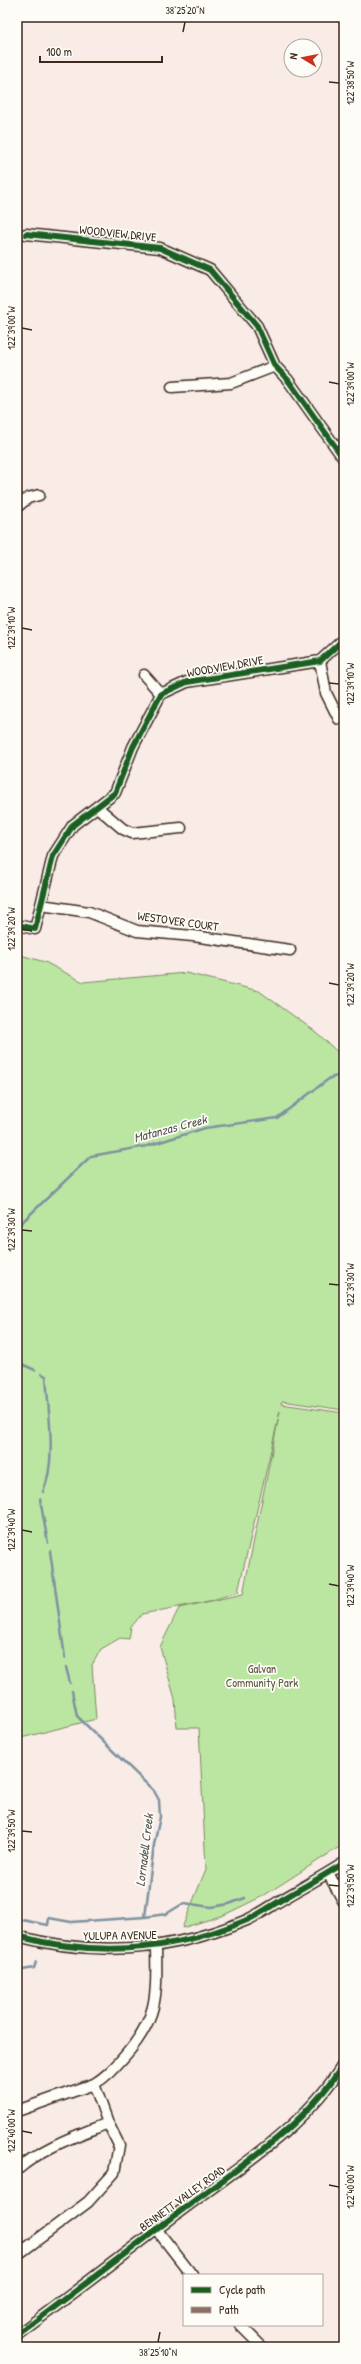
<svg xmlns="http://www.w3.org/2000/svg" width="361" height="2364" viewBox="0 0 361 2364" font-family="'Patrick Hand',sans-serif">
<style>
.green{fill:#bbe6a2;stroke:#7b8860}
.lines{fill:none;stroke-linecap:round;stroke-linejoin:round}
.stream{stroke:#7e92a0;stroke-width:2.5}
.minor-casing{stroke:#3b2a1e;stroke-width:13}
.minor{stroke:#fdfcf7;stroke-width:10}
.quiet{stroke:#8d6e63;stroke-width:5;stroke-dasharray:10 5;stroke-linecap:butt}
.cycleway-casing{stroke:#fdfcf7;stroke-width:8}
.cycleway{stroke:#1b5e20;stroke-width:6}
.ticks{fill:none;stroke:#3b2a1e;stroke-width:1.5}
.labels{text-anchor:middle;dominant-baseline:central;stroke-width:3.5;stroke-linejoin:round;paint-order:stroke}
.street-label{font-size:12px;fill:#3b2a1e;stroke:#fdfcf7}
.park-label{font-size:12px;fill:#5b593f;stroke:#fdfcf7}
.water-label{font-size:13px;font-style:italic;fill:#575554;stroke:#fdfcf7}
.neatline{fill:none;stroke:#3b2a1e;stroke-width:1.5}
.ticks-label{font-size:10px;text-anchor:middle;fill:#3b2a1e}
</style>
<rect width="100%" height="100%" fill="#f9ece7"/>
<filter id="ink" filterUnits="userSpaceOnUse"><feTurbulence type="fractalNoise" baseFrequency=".025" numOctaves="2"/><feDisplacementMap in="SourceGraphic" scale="8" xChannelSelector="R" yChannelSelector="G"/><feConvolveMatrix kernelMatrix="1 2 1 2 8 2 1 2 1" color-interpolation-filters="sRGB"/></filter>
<g filter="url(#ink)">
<path class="green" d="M 17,954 L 45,962 L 83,982 L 186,973 L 259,991 L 316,1032 L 344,1058 L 344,1410 L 282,1401 L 281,1404 L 344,1413 L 344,1844 L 263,1896 L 224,1915 L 182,1928 L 206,1869 L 199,1728 L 177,1728 L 175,1699 L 160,1647 L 179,1608 L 243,1594 L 280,1411 L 238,1592 L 209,1601 L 142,1614 L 131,1627 L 129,1639 L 120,1638 L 101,1649 L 92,1665 L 96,1719 L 17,1739 Z"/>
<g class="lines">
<path class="stream" d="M 17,1227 L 91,1156 L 147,1146 L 205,1128 L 277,1118 L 330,1078 L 344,1074
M 17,1362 L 35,1370
M 42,1374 L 46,1376 C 48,1410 57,1460 43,1492
M 40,1499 L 48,1543
M 50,1551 L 65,1658
M 66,1667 L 70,1683
M 145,1917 L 166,1914 L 184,1903 L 211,1907 L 229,1904 L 245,1898
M 17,1919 L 48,1925 L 49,1918 L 71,1922 L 145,1917 L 154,1845 L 160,1817 L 159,1800 L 154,1791 L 77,1716 L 72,1691
M 17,1971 L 34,1968 L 36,1962"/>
<g class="minor-casing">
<path id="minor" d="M 26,234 L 160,248 L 210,270 L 257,326 L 275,366 L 288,380 L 344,459
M 172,387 L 231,383 L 275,366
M 17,507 L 28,498 L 39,495
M 320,661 L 326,693 L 339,719
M 144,675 L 161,694
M 97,807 L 123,829 L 132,833 L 181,828
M 41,905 L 89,912 L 137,931 L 193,936 L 290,950
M 17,925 L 35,929 L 53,856 L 73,825 L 115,793 L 133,747 L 161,694 L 187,682 L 320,661 L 344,639
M 328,1873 L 344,1902
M 17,1936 C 95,1957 172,1952 247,1920 C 258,1915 268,1908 278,1902 C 300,1889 322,1877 344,1863
M 17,2111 L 94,2084 C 106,2077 114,2068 123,2058 C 158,2019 157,1997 156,1947
M 17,2170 C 43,2147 76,2136 108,2123
M 157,2230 L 192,2275
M 17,2255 L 88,2202 L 114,2173 L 119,2145 L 108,2123 L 94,2084
M 240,2325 L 262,2347
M 17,2335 C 70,2296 122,2256 174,2216 C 234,2170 304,2129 344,2063"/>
</g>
<use href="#minor" class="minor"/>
<path class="quiet" d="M 324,17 L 344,22"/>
<g class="cycleway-casing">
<path id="cycleway" d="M 26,234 L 160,248 L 210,270 L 257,326 L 275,366 L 288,380 L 344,459
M 17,925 L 35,929 L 53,856 L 73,825 L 115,793 L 133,747 L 161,694 L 187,682 L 320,661 L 344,639
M 17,1936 C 95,1957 172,1952 247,1920 C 258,1915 268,1908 278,1902 C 300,1889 322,1877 344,1863
M 17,2335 C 70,2296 122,2256 174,2216 C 234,2170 304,2129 344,2063"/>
</g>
<use href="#cycleway" class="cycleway"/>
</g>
</g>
<path class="ticks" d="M 183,32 L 185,22M 329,82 L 339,83M 22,328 L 32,330M 329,382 L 339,384M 22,628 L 32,630M 329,683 L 339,684M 22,929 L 32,931M 329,983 L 339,985M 22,1230 L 32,1231M 329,1284 L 339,1285M 22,1530 L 32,1532M 329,1584 L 339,1586M 22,1831 L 32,1832M 329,1885 L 339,1886M 22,2131 L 32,2133M 329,2185 L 339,2187M 158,2342 L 160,2332"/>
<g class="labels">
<g class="street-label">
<text transform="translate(118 233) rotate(6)">WOODVIEW DRIVE</text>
<text transform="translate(225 666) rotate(-10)">WOODVIEW DRIVE</text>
<text transform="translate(178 921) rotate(8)">WESTOVER COURT</text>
<text transform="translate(120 1935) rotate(-1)">YULUPA AVENUE</text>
<text transform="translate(182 2198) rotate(-36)">BENNETT VALLEY ROAD</text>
</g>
<g class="park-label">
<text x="262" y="1668">Galvan<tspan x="262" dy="14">Community Park</tspan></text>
</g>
<g class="water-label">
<text transform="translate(170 1128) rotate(-15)">Matanzas Creek</text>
<text transform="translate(144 1850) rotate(-83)">Lornadell Creek</text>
</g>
</g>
<rect width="361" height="2364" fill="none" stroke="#fdfcf7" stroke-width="44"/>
<rect x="183" y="2274" width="140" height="52" fill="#fdfcf7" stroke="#afa8a0"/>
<rect x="191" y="2287" width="20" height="6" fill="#1b5e20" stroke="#afa8a0"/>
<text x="219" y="2294" font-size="12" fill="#3b2a1e">Cycle path</text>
<rect x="191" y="2307" width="20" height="6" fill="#8d6e63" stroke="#afa8a0"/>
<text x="219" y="2314" font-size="12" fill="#3b2a1e">Path</text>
<g transform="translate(303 58) rotate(280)"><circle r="19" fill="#fdfcf7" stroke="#afa8a0"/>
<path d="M0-3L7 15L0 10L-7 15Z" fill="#c8321e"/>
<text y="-6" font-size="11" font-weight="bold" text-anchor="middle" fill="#3b2a1e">N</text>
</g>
<path d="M40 56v6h122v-6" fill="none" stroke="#3b2a1e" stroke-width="2"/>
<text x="46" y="56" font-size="12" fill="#3b2a1e" stroke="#fdfcf7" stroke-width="3" paint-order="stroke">100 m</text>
<rect x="22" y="22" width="317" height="2320" class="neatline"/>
<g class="ticks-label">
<text x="185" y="14">38°25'20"N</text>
<text transform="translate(350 83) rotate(-90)" y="4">122°38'50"W</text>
<text transform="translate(11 328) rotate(-90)" y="4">122°39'00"W</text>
<text transform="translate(350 384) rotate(-90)" y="4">122°39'00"W</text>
<text transform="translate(11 628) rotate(-90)" y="4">122°39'10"W</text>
<text transform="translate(350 684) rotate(-90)" y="4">122°39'10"W</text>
<text transform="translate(11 929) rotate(-90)" y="4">122°39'20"W</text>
<text transform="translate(350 985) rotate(-90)" y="4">122°39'20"W</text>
<text transform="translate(11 1230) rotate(-90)" y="4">122°39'30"W</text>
<text transform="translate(350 1285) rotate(-90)" y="4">122°39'30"W</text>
<text transform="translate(11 1530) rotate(-90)" y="4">122°39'40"W</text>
<text transform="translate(350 1586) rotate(-90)" y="4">122°39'40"W</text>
<text transform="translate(11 1831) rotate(-90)" y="4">122°39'50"W</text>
<text transform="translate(350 1886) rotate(-90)" y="4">122°39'50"W</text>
<text transform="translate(11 2131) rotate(-90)" y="4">122°40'00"W</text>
<text transform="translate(350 2187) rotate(-90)" y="4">122°40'00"W</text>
<text x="158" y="2356">38°25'10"N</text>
</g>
</svg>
